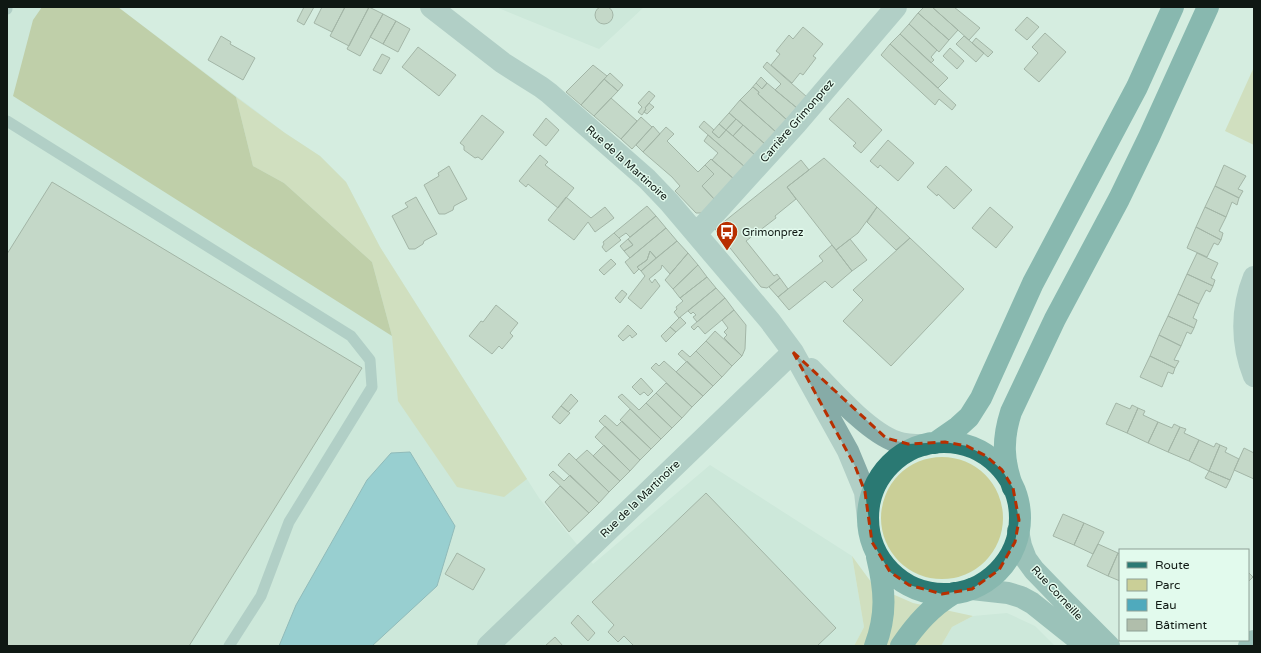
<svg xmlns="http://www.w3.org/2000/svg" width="1261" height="653" viewBox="0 0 1261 653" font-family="'Varela Round',sans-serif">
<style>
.built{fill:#c3e2d2}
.green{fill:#cacf97}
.forest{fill:#a5aa66}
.water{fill:#4faabd;stroke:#3c7e8a}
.building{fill:#b0beab;stroke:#657260}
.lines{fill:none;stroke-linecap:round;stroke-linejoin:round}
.lane{stroke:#86aba7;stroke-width:11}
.street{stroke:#86aba7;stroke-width:22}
.secondary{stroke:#558e89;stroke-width:22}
.primary{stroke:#2a7973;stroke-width:22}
.marked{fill:none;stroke:#b82f00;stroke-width:3;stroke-dasharray:8 5;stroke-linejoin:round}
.labels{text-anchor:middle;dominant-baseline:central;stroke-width:3;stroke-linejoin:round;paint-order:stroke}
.street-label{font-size:11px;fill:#0f1813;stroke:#e2faed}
.poi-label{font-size:11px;fill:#0f1813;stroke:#e2faed;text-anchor:start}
</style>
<rect width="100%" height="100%" fill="#d5ede0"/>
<path class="built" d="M 7,7 L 118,7 L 285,133 L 320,156 L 346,182 L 380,247 L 539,498 L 593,564 L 710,465 L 852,556 L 864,627 L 854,646 L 7,646 Z
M 496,7 L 644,7 L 599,49 Z
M 1007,613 L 1035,626 L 1055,646 L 941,646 L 952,627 L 973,616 Z"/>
<path class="green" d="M 1254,67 L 1254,145 L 1225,131 Z
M 236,97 L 285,133 L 320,156 L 346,182 L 380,247 L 527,479 L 504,497 L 457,487 L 398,401 L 392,336 L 372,262 L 284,183 L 253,166 Z
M881 518a61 61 0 1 1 122 0a61 61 0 1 1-122 0Z
M 852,556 L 874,586 L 913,603 L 973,616 L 952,627 L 941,646 L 854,646 L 864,627 Z"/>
<path class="forest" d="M 42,7 L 118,7 L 236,97 L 253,166 L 284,183 L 372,262 L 392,336 L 13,96 L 33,20 Z"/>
<path class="water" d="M 410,452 L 455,526 L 437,586 L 372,646 L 279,646 L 296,605 L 367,480 L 391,453 Z"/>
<path class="building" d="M595 15a9 9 0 1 1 18 0a9 9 0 1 1-18 0Z
M 304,7 L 314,7 L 304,25 L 297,21 Z
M 322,7 L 345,7 L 332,32 L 314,23 Z
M 345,7 L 369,7 L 349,46 L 330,36 Z
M 369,7 L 383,14 L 360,56 L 347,49 Z
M 924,7 L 932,7 L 958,30 L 949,40 L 918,13 Z
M 932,7 L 954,7 L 980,28 L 969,40 Z
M 918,13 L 949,40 L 939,52 L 909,24 Z
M 383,14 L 396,21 L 383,44 L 370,37 Z
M 1027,17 L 1039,27 L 1027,40 L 1015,30 Z
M 396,21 L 410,29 L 398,52 L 383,44 Z
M 909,24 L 937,50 L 931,57 L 934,60 L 931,63 L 900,34 Z
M 803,27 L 823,44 L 813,56 L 816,58 L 803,75 L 800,73 L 792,83 L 771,65 L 780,54 L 776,51 L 789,35 L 793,39 Z
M 1045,33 L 1066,52 L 1039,82 L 1024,69 L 1038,53 L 1032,47 Z
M 900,34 L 948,78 L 938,88 L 890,44 Z
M 221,36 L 231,42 L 230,44 L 255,58 L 243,80 L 208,60 Z
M 964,36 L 984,53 L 976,62 L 956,44 Z
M 976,38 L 993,52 L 988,57 L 972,43 Z
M 890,44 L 956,105 L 952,110 L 939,99 L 935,105 L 881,55 Z
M 418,47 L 456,75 L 439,96 L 402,67 Z
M 950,48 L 964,61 L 957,69 L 943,56 Z
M 382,54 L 390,58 L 381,74 L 373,70 Z
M 767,62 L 807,97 L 797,108 L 775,90 L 781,84 L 763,67 Z
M 593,65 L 607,76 L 581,105 L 566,92 Z
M 610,73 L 623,85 L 618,91 L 604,79 Z
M 761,77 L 767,83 L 762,89 L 756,83 Z
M 604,79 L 618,91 L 594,116 L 581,105 Z
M 756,83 L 762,89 L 767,83 L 797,108 L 787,120 L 758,94 L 759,92 L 753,87 L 751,89 Z
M 753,87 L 759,92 L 758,94 L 787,120 L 776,132 L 740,100 Z
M 649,91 L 655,96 L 645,108 L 646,109 L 642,115 L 638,112 L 642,107 L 638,103 Z
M 611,98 L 637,121 L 621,139 L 594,116 Z
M 848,98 L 882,130 L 861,153 L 853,146 L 856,143 L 829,119 Z
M 740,100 L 776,132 L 765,144 L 729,113 Z
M 649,103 L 654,107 L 647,114 L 644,112 L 646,109 L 645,108 Z
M 729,113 L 736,119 L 726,130 L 719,124 Z
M 482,115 L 504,132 L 482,160 L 478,157 L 475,158 L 464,150 L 464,146 L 460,143 Z
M 641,117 L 652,127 L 632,149 L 621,139 Z
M 546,118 L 559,130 L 546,146 L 533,135 Z
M 736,119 L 743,125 L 733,136 L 726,130 Z
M 704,121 L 714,130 L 712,132 L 719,138 L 726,130 L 755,155 L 745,167 L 699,127 Z
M 719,124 L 726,130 L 719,138 L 712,132 Z
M 743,125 L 765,144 L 755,155 L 733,136 Z
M 653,126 L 660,134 L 643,152 L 636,145 Z
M 666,127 L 674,134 L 667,141 L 698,172 L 705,165 L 714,174 L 702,186 L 715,200 L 704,213 L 696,213 L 675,191 L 680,186 L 672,177 L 643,152 Z
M 708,135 L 745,167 L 734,179 L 712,160 L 718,153 L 704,141 Z
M 888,140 L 914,163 L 898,181 L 880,165 L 878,168 L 870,161 Z
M 540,155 L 548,162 L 545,165 L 574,188 L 558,208 L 528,184 L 526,187 L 519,181 Z
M 824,158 L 877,207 L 858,233 L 836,250 L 787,187 Z
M 711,159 L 734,179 L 715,200 L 702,186 L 714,174 L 705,165 Z
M 801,160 L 809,170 L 787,187 L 796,199 L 775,216 L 776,218 L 746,241 L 774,276 L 777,274 L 780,278 L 767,288 L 761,287 L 715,229 Z
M 1224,165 L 1246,176 L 1238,189 L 1243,191 L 1239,198 L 1215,186 Z
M 449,166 L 467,199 L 454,206 L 453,210 L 445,214 L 439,214 L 424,185 L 439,176 L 438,173 Z
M 946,166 L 972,190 L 954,209 L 938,194 L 937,196 L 927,187 Z
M 52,182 L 362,368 L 189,646 L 7,646 L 7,254 Z
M 1215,186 L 1239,198 L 1237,205 L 1232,202 L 1226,217 L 1205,207 Z
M 416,197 L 437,234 L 424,241 L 423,244 L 415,249 L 409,249 L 392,216 L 408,207 L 405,203 Z
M 566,197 L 591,218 L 605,207 L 614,218 L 595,232 L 588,222 L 574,240 L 548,220 Z
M 647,206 L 656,216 L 630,237 L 626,233 L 619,238 L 614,233 Z
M 877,207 L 910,238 L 896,250 L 867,222 Z
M 990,207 L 1013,227 L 996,248 L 972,228 Z
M 1205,207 L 1226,217 L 1219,231 L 1223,233 L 1221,240 L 1196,227 Z
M 656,216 L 666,228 L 630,258 L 624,251 L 633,245 L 628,239 Z
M 1196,227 L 1221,240 L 1218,245 L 1214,243 L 1207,257 L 1187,248 Z
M 666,228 L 677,241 L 656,258 L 650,251 L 647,260 L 637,267 L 639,269 L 634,274 L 625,262 Z
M 614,233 L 621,240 L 606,252 L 602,247 L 604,244 L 603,242 Z
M 910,238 L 964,289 L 891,366 L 843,321 L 863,300 L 853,290 Z
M 628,239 L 633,245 L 624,251 L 620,246 Z
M 850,239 L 867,260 L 852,271 L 836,250 Z
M 677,241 L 688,253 L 670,274 L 662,265 L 661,269 L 649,279 L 652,283 L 655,279 L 660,286 L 641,309 L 628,298 L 645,276 L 641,271 Z
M 832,245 L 852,271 L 832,288 L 825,281 L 789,310 L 778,297 L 823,261 L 819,256 Z
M 650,251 L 656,258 L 641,271 L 637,267 L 647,260 Z
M 688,253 L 698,265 L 673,289 L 665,280 Z
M 1197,253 L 1218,263 L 1211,278 L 1215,280 L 1213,286 L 1187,274 Z
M 611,259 L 616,264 L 604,275 L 599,270 Z
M 698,265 L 707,277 L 680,298 L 673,289 Z
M 1187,274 L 1213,286 L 1210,292 L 1206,290 L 1199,304 L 1178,294 Z
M 707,277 L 716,288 L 679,318 L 674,312 L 677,309 L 676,307 L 683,301 L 680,298 Z
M 780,278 L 788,289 L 778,297 L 769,287 Z
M 716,288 L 725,298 L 697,322 L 693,317 L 696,315 L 693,312 L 691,314 L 688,311 Z
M 622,290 L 627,294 L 620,303 L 615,298 Z
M 1178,294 L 1199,304 L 1193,318 L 1197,320 L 1194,328 L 1168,316 Z
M 725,298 L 734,310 L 705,334 L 698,326 L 694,330 L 691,327 Z
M 496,305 L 518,323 L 510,333 L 513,336 L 502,349 L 499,346 L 492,354 L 469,336 L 481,321 L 483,322 Z
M 734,310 L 746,325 L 745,349 L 742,356 L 724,338 L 727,335 L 724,332 L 728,328 L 722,320 Z
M 1168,316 L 1194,328 L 1191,334 L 1187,332 L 1181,346 L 1159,335 Z
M 680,317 L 686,323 L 676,332 L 670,327 Z
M 628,325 L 637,334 L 632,338 L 630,335 L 623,341 L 618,336 Z
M 670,327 L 676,332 L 666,342 L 661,336 Z
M 715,331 L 742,356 L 732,366 L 706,341 Z
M 1159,335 L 1181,346 L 1174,360 L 1179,361 L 1175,368 L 1150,356 Z
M 706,341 L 732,366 L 722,377 L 696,351 Z
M 682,350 L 690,357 L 696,351 L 722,377 L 713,386 L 678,354 Z
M 1150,356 L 1175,368 L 1173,374 L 1168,372 L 1162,387 L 1140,377 Z
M 664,361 L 703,396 L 692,407 L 651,368 L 656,363 L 659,366 Z
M 687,361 L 713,386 L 703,396 L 676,372 Z
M 641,378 L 653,391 L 648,396 L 644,392 L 640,395 L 632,387 Z
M 666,383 L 692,407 L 682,418 L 656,393 Z
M 656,393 L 682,418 L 672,428 L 646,403 Z
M 571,394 L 578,401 L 568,412 L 561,406 Z
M 622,394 L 639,410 L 646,403 L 672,428 L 661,439 L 618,397 Z
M 1116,403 L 1130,409 L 1132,405 L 1138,408 L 1127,433 L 1106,424 Z
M 561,406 L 570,413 L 560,424 L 552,417 Z
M 1138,408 L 1145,411 L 1143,415 L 1158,422 L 1148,443 L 1127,433 Z
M 630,409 L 661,439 L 651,449 L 620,420 Z
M 605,415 L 617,426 L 622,421 L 651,449 L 640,460 L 599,421 Z
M 1158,422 L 1172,428 L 1174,424 L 1180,427 L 1168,452 L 1148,443 Z
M 605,426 L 640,460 L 630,471 L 595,437 Z
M 1180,427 L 1186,429 L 1184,433 L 1199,440 L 1189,461 L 1168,452 Z
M 1199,440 L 1214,447 L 1216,443 L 1220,445 L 1209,471 L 1189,461 Z
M 604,445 L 630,471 L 620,481 L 593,456 Z
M 1220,445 L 1227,448 L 1225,452 L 1239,459 L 1230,480 L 1209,471 Z
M 1244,448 L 1254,453 L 1254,479 L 1234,470 Z
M 587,450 L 620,481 L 609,492 L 576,460 Z
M 569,453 L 609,492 L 599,503 L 558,465 Z
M 553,471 L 564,481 L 570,475 L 599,503 L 589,513 L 549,475 Z
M 1209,471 L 1230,480 L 1226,488 L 1205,478 Z
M 560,486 L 589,513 L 569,532 L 545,502 Z
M 706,493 L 836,628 L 817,646 L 634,646 L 624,636 L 618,642 L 608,632 L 614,625 L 592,602 Z
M 1063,514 L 1084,523 L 1074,545 L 1053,536 Z
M 1084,523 L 1104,532 L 1093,554 L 1074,545 Z
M 1098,544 L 1118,553 L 1108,576 L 1087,566 Z
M 457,553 L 485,569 L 473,590 L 445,574 Z
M 1118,553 L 1120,554 L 1120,581 L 1108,576 Z
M 1248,572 L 1253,577 L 1248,582 Z
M 578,615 L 595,633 L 588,641 L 571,623 Z
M 555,637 L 563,646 L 545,646 Z"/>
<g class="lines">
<path class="lane" d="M 7,9 L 7,7
M 7,121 L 351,336 L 370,360 L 372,387 L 289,522 L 261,596 L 229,646"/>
<path class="street" d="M 431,7 L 503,63 L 541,87 L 549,93 L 647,179 L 669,202 L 770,321 L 793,352 L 848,451 L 865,492 L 868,519
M 697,233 L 796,124 L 896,7
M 1254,277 C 1241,309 1241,344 1254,376
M 811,369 C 832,391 869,433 897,442 C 905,445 915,445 924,445
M 488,646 L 793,352"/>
<path class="secondary" d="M 1018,531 L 1021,546 L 1026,559 L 1034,570 L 1065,602 L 1109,646
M 972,589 L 1008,593 L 1021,597 L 1032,603 L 1086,646
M 1249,646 L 1254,641"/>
<path class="primary" d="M868 518a76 76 0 1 1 152 0a76 76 0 1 1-152 0Z
M 935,443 L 958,427 L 969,417 L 981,398 L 1033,283 L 1137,87 L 1173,7
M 1013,488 C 1003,461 1002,440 1011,412 L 1055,319 L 1119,199 L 1149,137 L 1208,7
M 875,646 C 887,614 885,590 877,557
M 901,646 C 916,624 931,607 954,593"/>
</g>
<path d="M0 0H1261V653H0ZM 793,352 L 886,438 L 908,444 L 945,442 L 967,446 L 986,456 L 1002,470 L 1013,488 L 1019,520 L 1015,542 L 999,570 L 972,589 L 942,594 L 909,585 L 890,572 L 872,542 L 865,492 L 855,466 Z" fill="#d5ede0" fill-opacity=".55" fill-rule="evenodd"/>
<path class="marked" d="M 793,352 L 886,438 L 908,444 L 945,442 L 967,446 L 986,456 L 1002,470 L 1013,488 L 1019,520 L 1015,542 L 999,570 L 972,589 L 942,594 L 909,585 L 890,572 L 872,542 L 865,492 L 855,466 Z"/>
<defs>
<g id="bus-pin" transform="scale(1.15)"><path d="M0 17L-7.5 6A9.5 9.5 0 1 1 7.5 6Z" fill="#b82f00" stroke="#e2faed"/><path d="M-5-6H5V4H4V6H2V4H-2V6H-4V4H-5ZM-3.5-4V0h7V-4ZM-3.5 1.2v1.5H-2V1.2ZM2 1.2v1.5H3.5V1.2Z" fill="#fff"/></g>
</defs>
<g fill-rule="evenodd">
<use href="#bus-pin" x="727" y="232"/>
</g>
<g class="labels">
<g class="street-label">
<text transform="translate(797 121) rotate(-49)">Carrière Grimonprez</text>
<text transform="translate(627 163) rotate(42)">Rue de la Martinoire</text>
<text transform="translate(640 499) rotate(-44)">Rue de la Martinoire</text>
<text transform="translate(1057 593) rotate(47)">Rue Corneille</text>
</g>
<g class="poi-label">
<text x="742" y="232">Grimonprez</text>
</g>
</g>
<rect width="1261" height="653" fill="none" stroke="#0f1813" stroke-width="16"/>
<rect x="1119" y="549" width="130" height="92" fill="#e2faed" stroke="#8ea096"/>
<rect x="1127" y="562" width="20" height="6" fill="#2a7973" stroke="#8ea096"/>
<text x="1155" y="569" font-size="12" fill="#0f1813">Route</text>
<rect x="1127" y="579" width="20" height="12" fill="#cacf97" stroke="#8ea096"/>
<text x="1155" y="589" font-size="12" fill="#0f1813">Parc</text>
<rect x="1127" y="599" width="20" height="12" fill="#4faabd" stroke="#8ea096"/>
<text x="1155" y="609" font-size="12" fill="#0f1813">Eau</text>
<rect x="1127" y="619" width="20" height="12" fill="#b0beab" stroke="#8ea096"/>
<text x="1155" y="629" font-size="12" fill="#0f1813">Bâtiment</text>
</svg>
